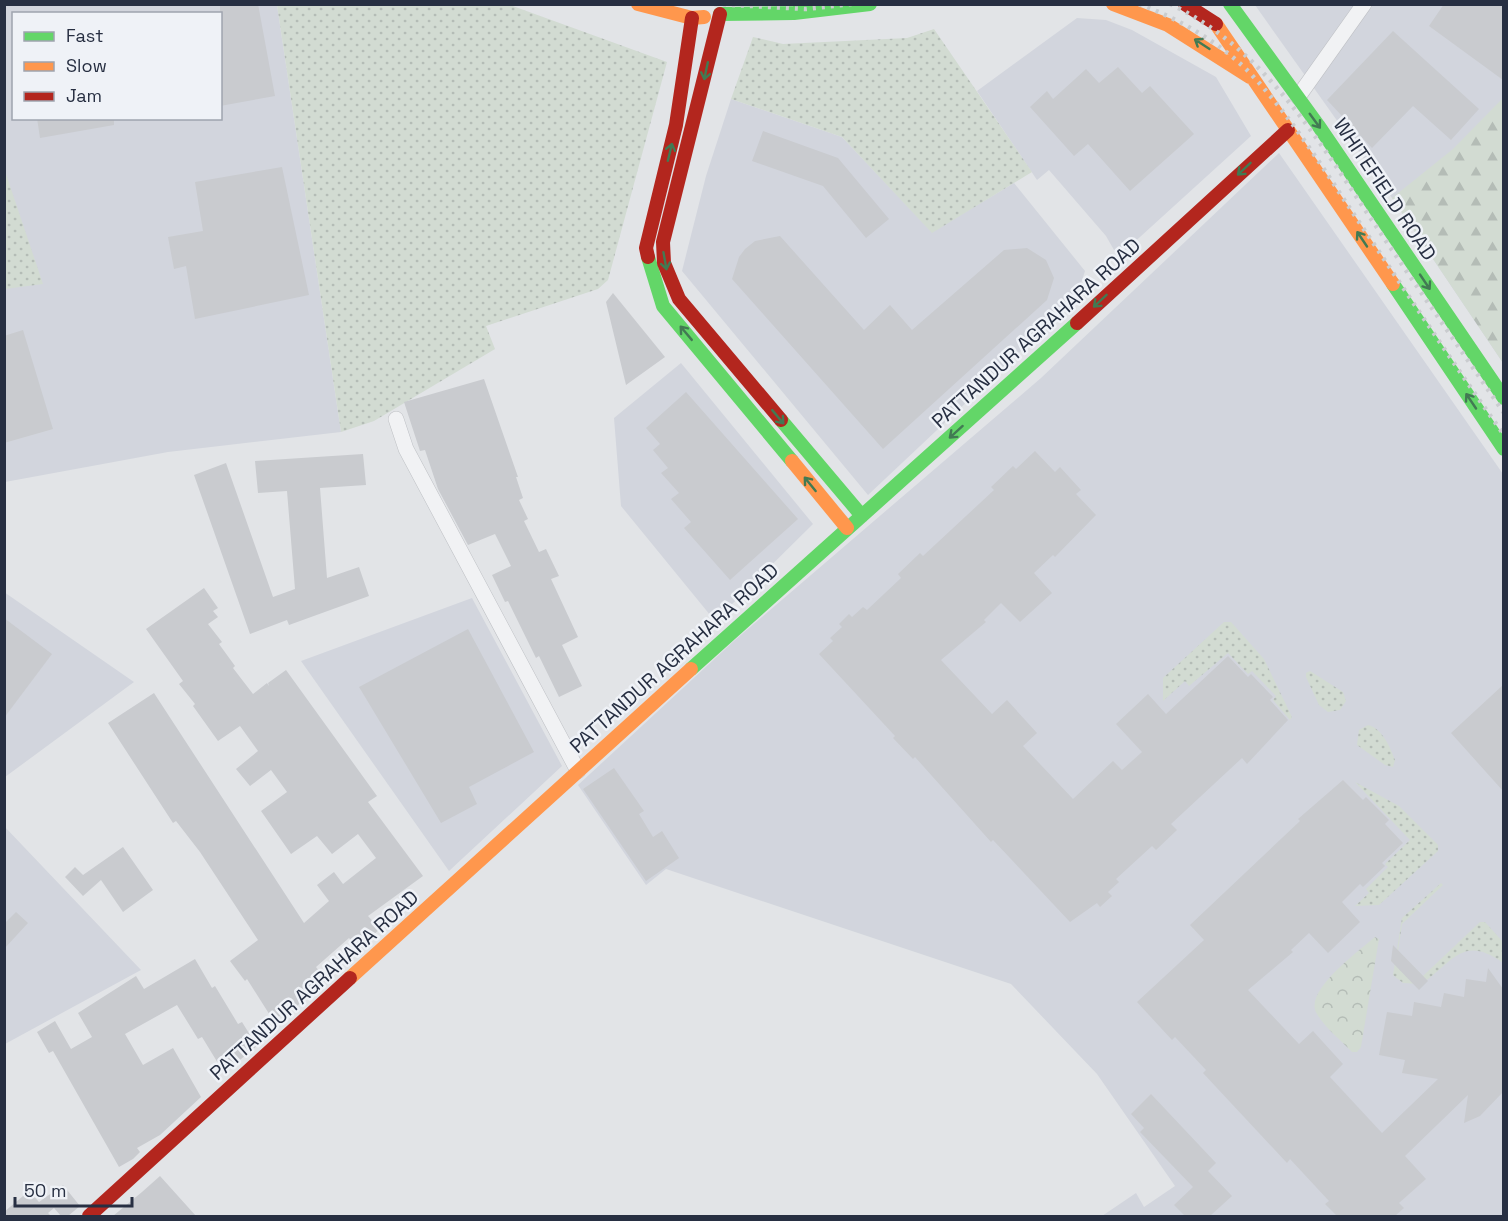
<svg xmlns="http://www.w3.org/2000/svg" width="1508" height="1221" viewBox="0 0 1508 1221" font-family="'Space Grotesk',sans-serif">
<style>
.built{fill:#d2d5dd;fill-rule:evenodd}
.grass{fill:url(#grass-dots)}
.forest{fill:url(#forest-firs)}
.park{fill:url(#park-crowns)}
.building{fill:#c9cbcf}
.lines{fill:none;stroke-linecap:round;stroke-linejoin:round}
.street-casing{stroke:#bfc1c5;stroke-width:16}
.street{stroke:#f1f2f4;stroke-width:15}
.fast{stroke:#63d668;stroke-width:14}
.slow{stroke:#ff974d;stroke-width:14}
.jam{stroke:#b3261e;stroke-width:14}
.rail{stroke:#cacccf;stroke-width:4.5;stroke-dasharray:3 6;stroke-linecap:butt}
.oneway{stroke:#427a53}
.labels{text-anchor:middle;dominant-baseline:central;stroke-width:5;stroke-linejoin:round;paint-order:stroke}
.street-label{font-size:20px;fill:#272f42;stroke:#eff2f7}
</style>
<defs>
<pattern id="grass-dots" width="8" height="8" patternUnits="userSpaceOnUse" patternTransform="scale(1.5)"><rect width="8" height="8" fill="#d2dbd2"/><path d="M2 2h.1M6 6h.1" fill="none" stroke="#b4bcb6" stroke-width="1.8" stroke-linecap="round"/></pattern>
<pattern id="forest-firs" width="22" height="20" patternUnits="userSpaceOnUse" patternTransform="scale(1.5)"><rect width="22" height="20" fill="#d2dbd2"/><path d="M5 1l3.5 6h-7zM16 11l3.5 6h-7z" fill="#b4bcb6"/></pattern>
<pattern id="park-crowns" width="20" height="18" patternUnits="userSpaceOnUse" patternTransform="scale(1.5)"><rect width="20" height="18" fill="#d2dbd2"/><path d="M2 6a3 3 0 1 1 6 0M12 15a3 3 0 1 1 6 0" fill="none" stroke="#b4bcb6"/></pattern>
</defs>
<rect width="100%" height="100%" fill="#e2e4e7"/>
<path class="built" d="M 5,5 L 277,5 L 341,432 L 168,452 L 5,482 ZM 14,14 L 220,14 L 220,118 L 14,118 Z
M 1255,5 L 1503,5 L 1503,363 L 1392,198 Z
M 1077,18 L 1106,20 L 1132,30 L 1216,77 L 1251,136 L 1118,257 L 1106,236 L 1049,170 L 1037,180 L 977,91 Z
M 731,99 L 842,137 L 932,232 L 1014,183 L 1085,271 L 1076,299 L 868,495 L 682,271 L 706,176 Z
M 1279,153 L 1503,474 L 1503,1216 L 1102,1216 L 1136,1193 L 1144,1207 L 1175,1186 L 1097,1074 L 1011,984 L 666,869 L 646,885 L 578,785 L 735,640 L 1041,378 Z
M 681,363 L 813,524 L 715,621 L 621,506 L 614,418 Z
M 4,592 L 134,682 L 5,777 L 4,777 Z
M 472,598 L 562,766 L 449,871 L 301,661 Z
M 4,826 L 141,970 L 5,1044 L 4,1044 Z"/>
<path class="grass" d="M 277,5 L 510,5 L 667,62 L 608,280 L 598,289 L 486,326 L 495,349 L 374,421 L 341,432 Z
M 934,29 L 1032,172 L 932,233 L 842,137 L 731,99 L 753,37 L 783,44 L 907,38 Z
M 4,171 L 5,171 L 43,284 L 5,289 Z
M 1224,622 L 1231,622 L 1264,659 L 1292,717 L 1290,720 L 1273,700 L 1276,696 L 1252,671 L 1248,674 L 1228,653 L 1189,686 L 1185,681 L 1163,701 L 1163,678 Z
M 1310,671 L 1343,692 L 1346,701 L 1340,710 L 1328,712 L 1319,705 L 1306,677 L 1306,673 Z
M 1368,725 C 1382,728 1390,747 1395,760 L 1393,767 L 1385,765 L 1357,745 L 1359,730 Z
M 1355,782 L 1399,806 L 1438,845 L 1438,851 L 1379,905 L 1355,906 L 1369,893 L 1366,889 L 1388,867 L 1385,864 L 1410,840 Z
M 1441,883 L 1443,885 L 1402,924 L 1398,951 L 1423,976 L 1480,922 L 1485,922 L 1503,942 L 1503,963 C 1462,933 1452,964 1421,984 L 1403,983 L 1393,975 L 1402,918 Z"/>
<path class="forest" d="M 1503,98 L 1503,363 L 1392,198 L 1453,149 Z"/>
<path class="park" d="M 1375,937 L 1379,939 L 1361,1047 L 1357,1052 L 1352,1052 C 1341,1040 1325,1028 1317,1014 C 1302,992 1359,951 1375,937 Z"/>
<path class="building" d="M 220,4 L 258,4 L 275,96 L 220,106 Z
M 1444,4 L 1503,4 L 1503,80 L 1429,26 Z
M 1393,31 L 1479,109 L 1451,140 L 1413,106 L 1372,148 L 1327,100 Z
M 1118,67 L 1142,93 L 1150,86 L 1194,134 L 1130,191 L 1088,144 L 1074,156 L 1030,107 L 1047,91 L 1053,99 L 1086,69 L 1099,83 Z
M 37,118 L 114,118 L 114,125 L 40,138 Z
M 763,131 L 838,158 L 889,219 L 866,238 L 823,186 L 752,161 Z
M 282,167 L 309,295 L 195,319 L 186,266 L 174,269 L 168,237 L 203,231 L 195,182 Z
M 780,236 L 864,330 L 890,305 L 912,330 L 1004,250 L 1027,248 L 1046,260 L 1054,278 L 1047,300 L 883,449 L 732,279 L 739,257 L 745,249 L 755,241 Z
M 613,293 L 665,357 L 626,385 L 606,302 Z
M 23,330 L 53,429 L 4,443 L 4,336 Z
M 484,379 L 518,477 L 516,477 L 523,498 L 519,500 L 528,519 L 524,521 L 539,552 L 546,549 L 559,576 L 551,579 L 578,637 L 562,645 L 582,686 L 559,697 L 539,656 L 536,658 L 508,601 L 505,602 L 492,575 L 511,566 L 495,534 L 468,545 L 438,489 L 425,450 L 420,451 L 404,402 Z
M 686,392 L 798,519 L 730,580 L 684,528 L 691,522 L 671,499 L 679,493 L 661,473 L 668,468 L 653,450 L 660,444 L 646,428 Z
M 1035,451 L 1055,472 L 1060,467 L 1081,490 L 1076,494 L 1096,515 L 1055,557 L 1053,555 L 1034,573 L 1052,593 L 1020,622 L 1001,603 L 984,620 L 986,622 L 941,660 L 992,714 L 1007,700 L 1037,733 L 1023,746 L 1073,799 L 1113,761 L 1122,770 L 1142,752 L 1116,724 L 1148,694 L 1166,714 L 1228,656 L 1248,677 L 1251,674 L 1273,697 L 1270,700 L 1288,720 L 1247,764 L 1242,758 L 1171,824 L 1177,830 L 1156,850 L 1152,846 L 1116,879 L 1119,882 L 1108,892 L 1112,896 L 1100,907 L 1097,903 L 1070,922 L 993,840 L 991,842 L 915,757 L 913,759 L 893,738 L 895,736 L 819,654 L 833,641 L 830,638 L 842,627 L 839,624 L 849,614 L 852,617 L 863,607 L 867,610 L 901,578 L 898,574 L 920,553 L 923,556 L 994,490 L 991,487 L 1013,466 L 1016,469 Z
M 363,454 L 366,485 L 320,488 L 327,578 L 359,567 L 369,596 L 289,625 L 287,620 L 250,634 L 194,475 L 226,463 L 273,597 L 295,589 L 287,491 L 258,493 L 255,461 Z
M 204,588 L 218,608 L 213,611 L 218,617 L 208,624 L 222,642 L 219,644 L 235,666 L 233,668 L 253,694 L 267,683 L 269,686 L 268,683 L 286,670 L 377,796 L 368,802 L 423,876 L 368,916 L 380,929 L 358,948 L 349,938 L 316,967 L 326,980 L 297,1006 L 273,1020 L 247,979 L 245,981 L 230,961 L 258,940 L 200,852 L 176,821 L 173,823 L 108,723 L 154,693 L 304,923 L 329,901 L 317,885 L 334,872 L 343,884 L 376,858 L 358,834 L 332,854 L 317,836 L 291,854 L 261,811 L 287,792 L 271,770 L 250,786 L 236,769 L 258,751 L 240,726 L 218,741 L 193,706 L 195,704 L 179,684 L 183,681 L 146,629 Z
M 4,618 L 52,654 L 4,718 Z
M 468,629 L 534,752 L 469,787 L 477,804 L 441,823 L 359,687 Z
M 1503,685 L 1503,791 L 1451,733 Z
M 614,768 L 644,811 L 639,814 L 653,837 L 662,831 L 679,858 L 646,881 L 583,789 Z
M 1343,780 L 1363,800 L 1366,797 L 1389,820 L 1385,824 L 1403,843 L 1382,863 L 1385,866 L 1363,887 L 1360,884 L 1342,902 L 1360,922 L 1328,953 L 1309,933 L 1291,950 L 1293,952 L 1248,990 L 1299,1044 L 1313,1031 L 1343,1064 L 1330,1077 L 1382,1133 L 1438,1079 L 1402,1073 L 1405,1060 L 1379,1055 L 1387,1012 L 1412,1016 L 1414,1002 L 1441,1007 L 1444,993 L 1464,997 L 1466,979 L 1486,982 L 1488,968 L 1503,989 L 1503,1092 L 1480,1116 L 1464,1123 L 1468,1095 L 1405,1156 L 1426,1179 L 1399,1203 L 1404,1208 L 1395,1216 L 1337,1216 L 1325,1204 L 1329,1201 L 1290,1159 L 1287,1163 L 1203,1073 L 1206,1070 L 1175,1037 L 1172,1040 L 1137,1002 L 1204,940 L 1190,925 L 1300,821 L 1298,819 Z
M 123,847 L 153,890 L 123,912 L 101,880 L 83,896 L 65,877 L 75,867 L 83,875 Z
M 16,912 L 28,923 L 4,949 L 4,924 Z
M 1393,945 L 1428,981 L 1419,990 L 1391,961 Z
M 195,959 L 212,988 L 215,986 L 238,1024 L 242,1022 L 257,1046 L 224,1073 L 202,1037 L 198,1039 L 177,1005 L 125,1034 L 143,1065 L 173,1048 L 201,1097 L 160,1135 L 137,1148 L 140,1152 L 133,1159 L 119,1167 L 53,1051 L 49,1053 L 37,1032 L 55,1021 L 71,1049 L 92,1037 L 78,1013 L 136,976 L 144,989 Z
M 1151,1094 L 1216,1163 L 1208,1171 L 1232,1196 L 1210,1216 L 1185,1216 L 1174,1205 L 1193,1187 L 1140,1132 L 1144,1128 L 1131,1114 Z
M 160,1176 L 196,1216 L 113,1216 L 142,1192 Z
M 63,1185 L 80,1206 L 68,1216 L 61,1216 L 54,1208 L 48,1213 L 51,1216 L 4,1216 L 4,1212 L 29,1191 L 39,1202 Z"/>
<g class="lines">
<g class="street-casing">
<path id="street" d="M 1298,97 L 1364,4
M 396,419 L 406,449 L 578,771"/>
</g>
<use href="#street" class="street"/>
<path class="fast" d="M 1230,4 L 1318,125 L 1504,398
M 720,14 L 794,13 L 870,4
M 648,257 L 663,306 L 792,461
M 1393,284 L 1504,449
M 781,420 L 862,516
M 691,669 L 1077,323"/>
<path class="slow" d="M 638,4 L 692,18 L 704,17
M 1113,4 L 1168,25 L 1250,77
M 1216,24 L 1393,284
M 792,461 L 847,528
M 350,978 L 691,669"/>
<path class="jam" d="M 1185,4 L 1216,24
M 720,14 L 663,242 L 664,263 L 679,299 L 781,420
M 648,257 L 646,248 L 676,125 L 692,18
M 1077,323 L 1288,130
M 89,1216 L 350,978"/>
<path class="rail" d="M 714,4 L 806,9 L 852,4
M 1139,4 C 1179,19 1217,41 1247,70 C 1288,112 1321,165 1353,213 C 1403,287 1452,362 1504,435
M 1170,4 C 1268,50 1322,147 1380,232 C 1421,293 1463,353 1504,413"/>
</g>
<defs><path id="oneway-shaft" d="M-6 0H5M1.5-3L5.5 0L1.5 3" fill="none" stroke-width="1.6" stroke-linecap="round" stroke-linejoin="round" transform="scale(1.5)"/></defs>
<g class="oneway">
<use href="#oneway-shaft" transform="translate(1202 44) rotate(-147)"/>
<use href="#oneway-shaft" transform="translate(706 71) rotate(102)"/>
<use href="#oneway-shaft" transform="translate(1315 121) rotate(54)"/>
<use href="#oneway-shaft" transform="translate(670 152) rotate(-76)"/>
<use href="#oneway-shaft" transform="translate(1244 169) rotate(137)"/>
<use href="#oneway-shaft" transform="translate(1362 239) rotate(-124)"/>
<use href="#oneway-shaft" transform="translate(665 261) rotate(80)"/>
<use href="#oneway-shaft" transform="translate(1425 282) rotate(56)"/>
<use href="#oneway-shaft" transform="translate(1100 301) rotate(137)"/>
<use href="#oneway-shaft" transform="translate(686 333) rotate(-130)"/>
<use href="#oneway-shaft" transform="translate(1471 401) rotate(-124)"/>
<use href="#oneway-shaft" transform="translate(778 417) rotate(50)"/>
<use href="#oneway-shaft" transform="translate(956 432) rotate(138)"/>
<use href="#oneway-shaft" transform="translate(810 484) rotate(-129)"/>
</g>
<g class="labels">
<g class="street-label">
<text transform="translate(1385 189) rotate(56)">WHITEFIELD ROAD</text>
<text transform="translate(1036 333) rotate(-42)">PATTANDUR AGRAHARA ROAD</text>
<text transform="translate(674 658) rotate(-42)">PATTANDUR AGRAHARA ROAD</text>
<text transform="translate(314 985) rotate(-42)">PATTANDUR AGRAHARA ROAD</text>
</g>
</g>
<rect width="1508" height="1221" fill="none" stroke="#272f42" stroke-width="12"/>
<rect x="12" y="12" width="210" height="108" fill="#eff2f7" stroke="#9fa4af" stroke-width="1.5"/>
<rect x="24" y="32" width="30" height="9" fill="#63d668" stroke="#9fa4af" stroke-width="1.5"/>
<text x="66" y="42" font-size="18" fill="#272f42">Fast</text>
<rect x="24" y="62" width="30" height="9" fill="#ff974d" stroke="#9fa4af" stroke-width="1.5"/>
<text x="66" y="72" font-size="18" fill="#272f42">Slow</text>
<rect x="24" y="92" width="30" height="9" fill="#b3261e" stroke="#9fa4af" stroke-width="1.5"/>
<text x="66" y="102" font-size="18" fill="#272f42">Jam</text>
<path d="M15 1197v9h117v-9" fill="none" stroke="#272f42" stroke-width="3"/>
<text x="24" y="1197" font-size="18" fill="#272f42" stroke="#eff2f7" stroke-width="4.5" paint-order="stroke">50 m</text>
</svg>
